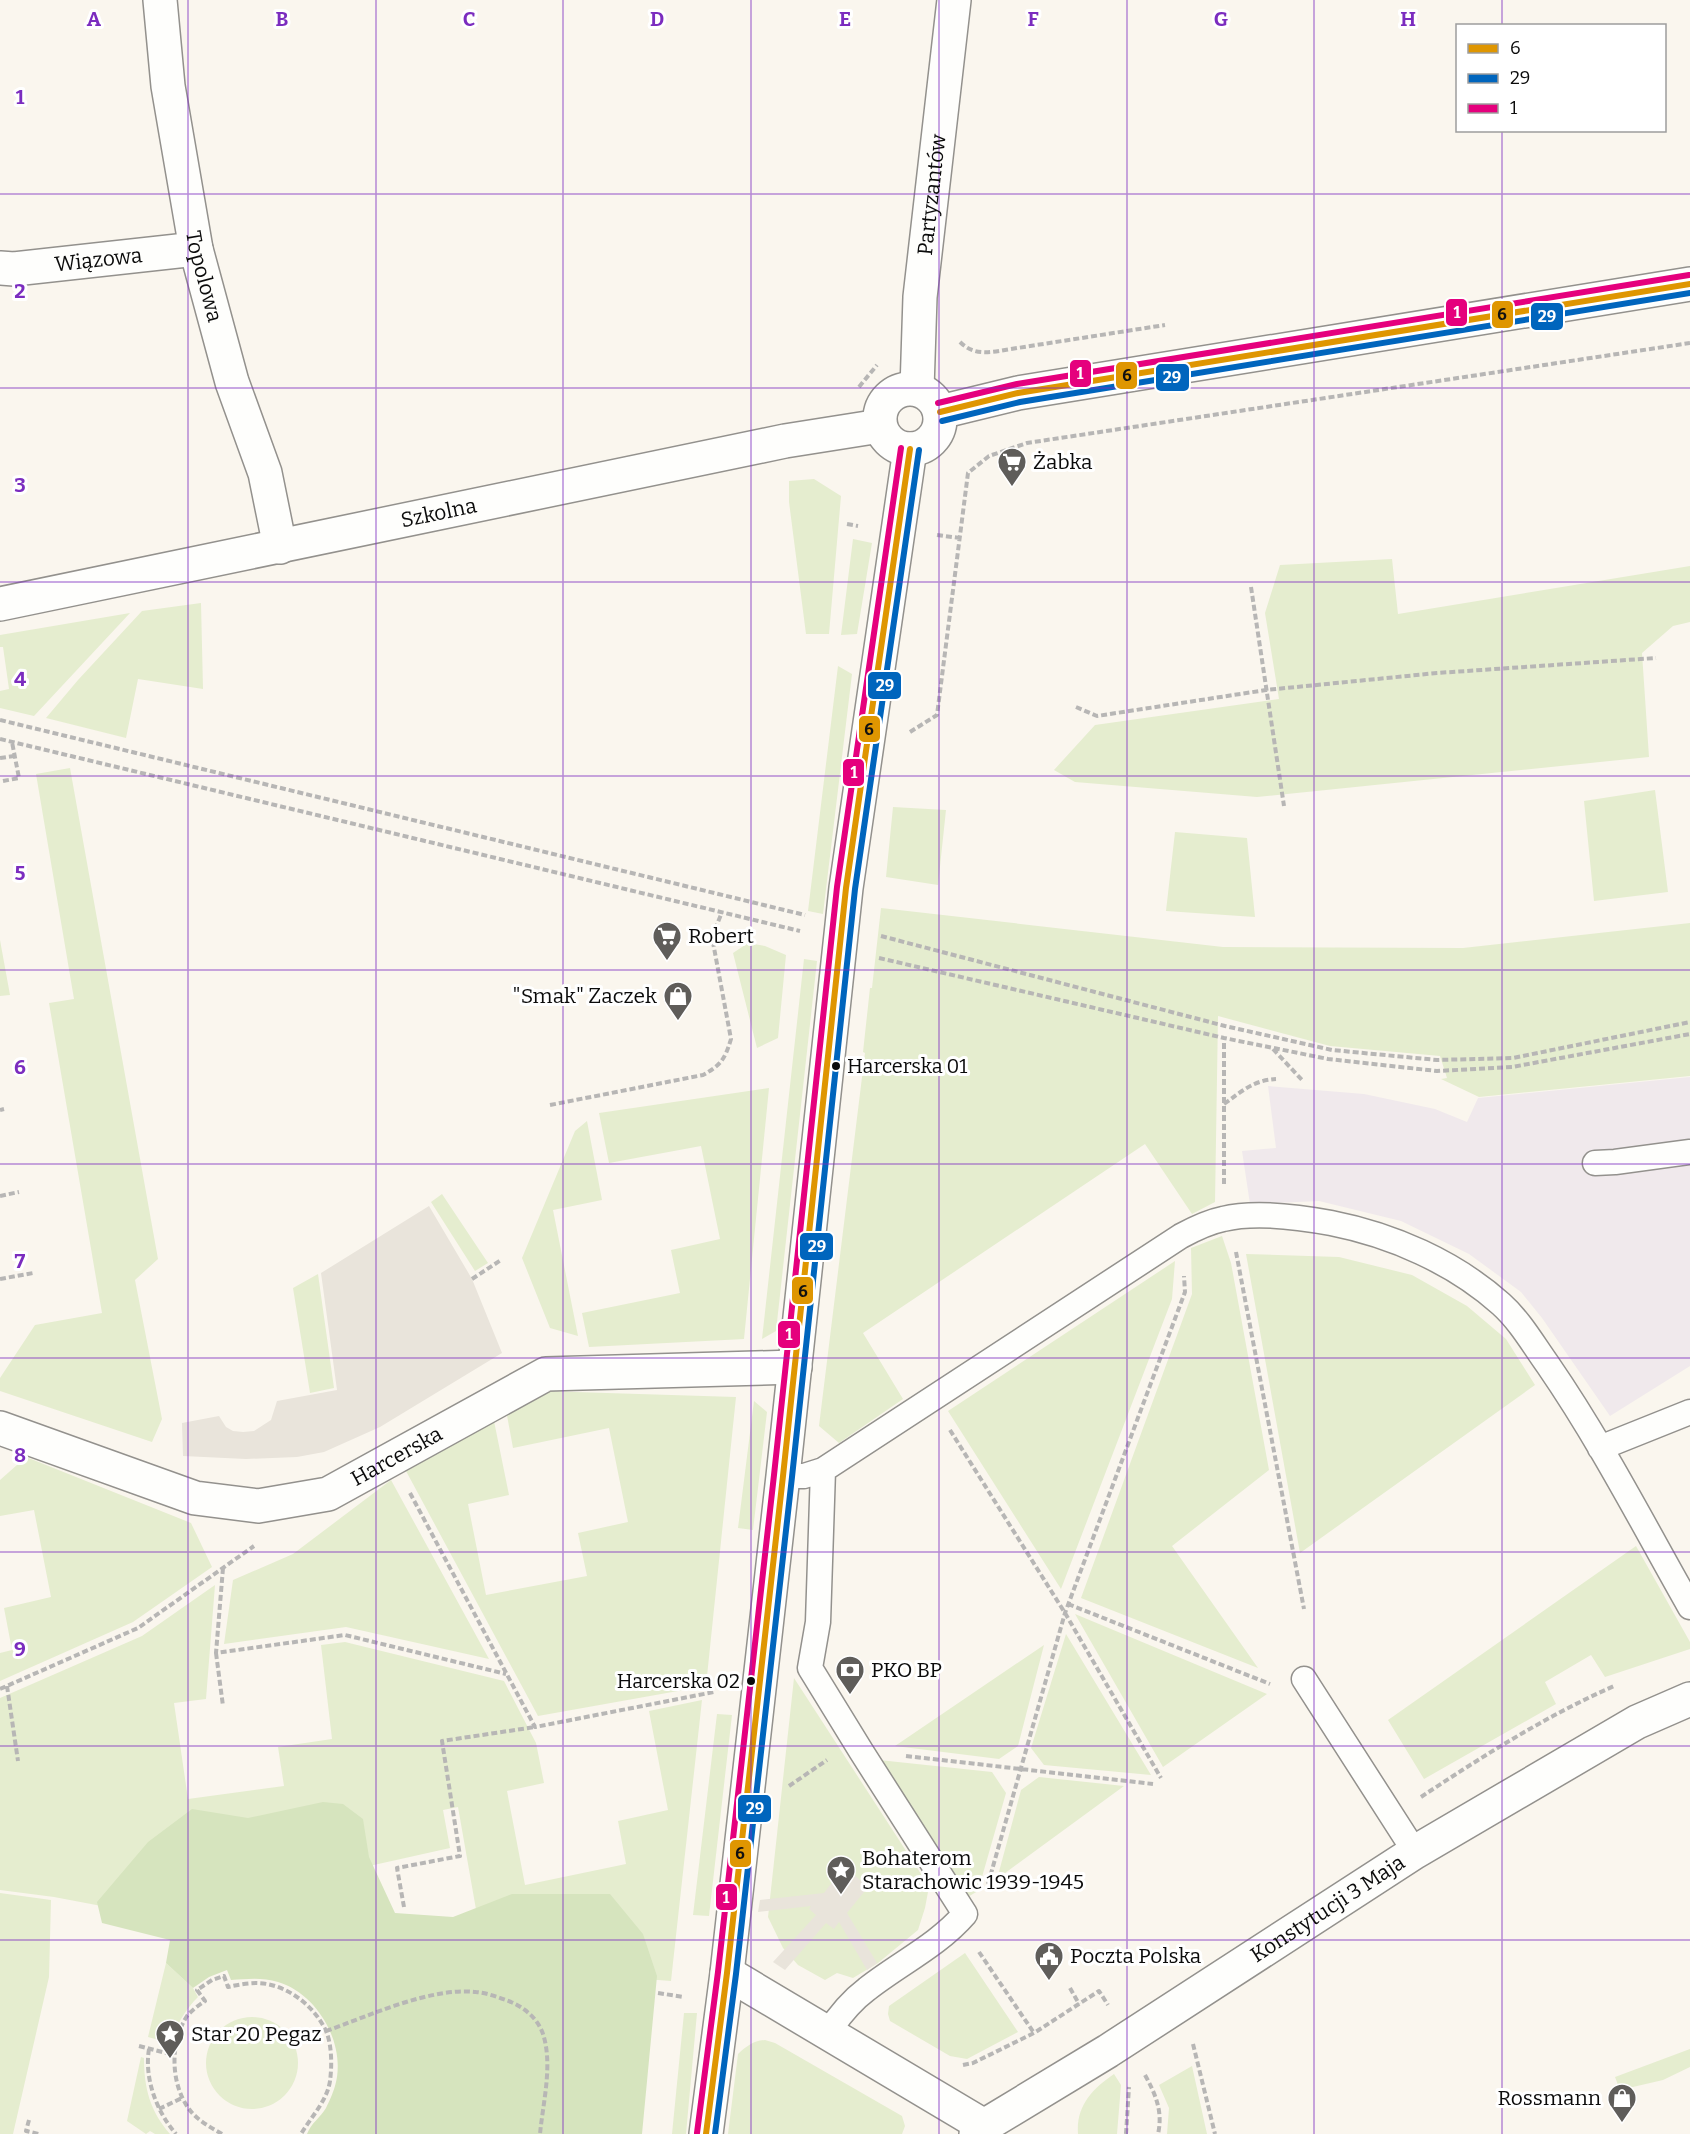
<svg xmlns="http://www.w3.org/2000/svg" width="1690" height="2134" viewBox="0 0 1690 2134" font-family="Bitter,serif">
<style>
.industrial{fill:#f0e9ec}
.green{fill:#e5edcf}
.forest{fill:#d6e4be}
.plaza{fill:#e9e4db}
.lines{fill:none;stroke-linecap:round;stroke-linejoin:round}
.service-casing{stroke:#93918d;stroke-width:27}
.minor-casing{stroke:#93918d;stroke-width:36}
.tertiary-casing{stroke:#93918d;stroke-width:36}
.path{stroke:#b7b6b5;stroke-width:4;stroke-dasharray:6 3;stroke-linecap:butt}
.service{stroke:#fefefc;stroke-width:24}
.minor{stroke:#fefefc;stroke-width:33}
.tertiary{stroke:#fefefc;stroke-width:33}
.bus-1-casing{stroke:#fff;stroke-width:10}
.bus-2-casing{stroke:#fff;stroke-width:10}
.bus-3-casing{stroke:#fff;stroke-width:10}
.bus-1{stroke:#df9601;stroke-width:6}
.bus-2{stroke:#0065bd;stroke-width:6}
.bus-3{stroke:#e5007d;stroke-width:6}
.grid{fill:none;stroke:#7b2cbf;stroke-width:1.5;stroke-opacity:0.55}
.bus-dot{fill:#0b0b0b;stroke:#fff;stroke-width:2}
.labels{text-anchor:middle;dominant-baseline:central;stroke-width:6;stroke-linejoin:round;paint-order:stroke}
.bus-label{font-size:20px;fill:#0b0b0b;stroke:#fff;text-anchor:start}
.street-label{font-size:21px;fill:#0b0b0b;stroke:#fff}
.poi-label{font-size:21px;fill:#0b0b0b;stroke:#fff;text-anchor:start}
.grid-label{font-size:20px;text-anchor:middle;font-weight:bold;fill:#7b2cbf;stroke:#fff;stroke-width:6;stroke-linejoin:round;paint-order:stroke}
.line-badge{stroke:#fff;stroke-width:2}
.badge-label{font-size:16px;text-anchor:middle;font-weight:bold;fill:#fff}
.pale-badge-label{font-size:16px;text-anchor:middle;font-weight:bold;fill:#111}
</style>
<rect width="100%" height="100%" fill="#faf6ee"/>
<path class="industrial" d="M 1690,1077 L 1690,1366 L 1610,1416 L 1542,1318 L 1521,1292 L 1469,1254 L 1401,1221 L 1319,1201 L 1250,1204 L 1242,1151 L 1276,1148 L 1268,1086 L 1364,1094 L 1435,1109 L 1467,1122 L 1478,1098 Z"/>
<path class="green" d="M 814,479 L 841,496 L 829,634 L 806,634 L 789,502 L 789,481 Z
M 853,539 L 872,543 L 857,634 L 841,635 Z
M 1392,559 L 1398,614 L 1690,566 L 1690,622 L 1673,626 L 1642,653 L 1649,757 L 1257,797 L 1075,782 L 1054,770 L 1095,725 L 1279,699 L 1265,613 L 1280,565 Z
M 201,603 L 203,689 L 138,679 L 126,738 L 46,718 L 78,680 L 142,611 Z
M 130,613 L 34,716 L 0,708 L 0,691 L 9,689 L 3,647 L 0,647 L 0,635 Z
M 838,666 L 852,674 L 823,914 L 808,911 Z
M 70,768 L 158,1259 L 135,1280 L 162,1419 L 152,1442 L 0,1391 L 0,1378 L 35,1325 L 102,1313 L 49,1003 L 74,999 L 36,774 Z
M 1655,790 L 1668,892 L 1594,901 L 1584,801 Z
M 893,807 L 946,810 L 938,885 L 886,877 Z
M 1175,832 L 1247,838 L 1255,917 L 1166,911 Z
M 881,908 L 1223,947 L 1463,948 L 1690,923 L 1690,1076 L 1479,1097 L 1441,1079 L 1447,1078 L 1440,1056 L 1330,1046 L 1218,1016 L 1215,1202 L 1192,1214 L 1145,1144 L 863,1333 L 903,1399 L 839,1443 L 819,1426 L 865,1053 L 863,1052 L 870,988 L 872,988 Z
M 0,940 L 10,995 L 0,996 Z
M 748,943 L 765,946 L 786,955 L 778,1038 L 757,1048 L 733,953 Z
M 804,959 L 817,961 L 776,1331 L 762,1339 Z
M 769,1088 L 744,1339 L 589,1347 L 582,1313 L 680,1293 L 671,1250 L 720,1239 L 701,1146 L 609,1163 L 599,1113 Z
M 587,1121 L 602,1200 L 553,1210 L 578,1336 L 550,1328 L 522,1258 L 575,1131 Z
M 442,1194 L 488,1263 L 475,1271 L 431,1202 Z
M 1222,1236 L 1231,1263 L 1269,1470 L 1172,1546 L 1258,1668 L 1081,1598 L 1192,1294 L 1191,1248 Z
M 1246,1254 L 1339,1257 L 1412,1275 L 1467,1306 L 1506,1339 L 1535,1385 L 1300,1553 Z
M 1175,1261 L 1172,1299 L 1061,1589 L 948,1411 Z
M 318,1274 L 334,1388 L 310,1393 L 293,1288 Z
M 542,1391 L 736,1397 L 706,1686 L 538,1716 L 406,1471 L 494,1421 L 509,1495 L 468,1504 L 486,1595 L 587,1576 L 578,1533 L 628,1522 L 609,1428 L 513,1448 L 506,1410 Z
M 754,1401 L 767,1412 L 753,1530 L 738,1528 Z
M 26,1457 L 191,1523 L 212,1567 L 133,1622 L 0,1681 L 0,1653 L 12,1650 L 4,1608 L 51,1597 L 34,1510 L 0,1516 L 0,1480 Z
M 391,1480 L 489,1659 L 346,1627 L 224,1644 L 233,1580 L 293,1554 Z
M 1636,1546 L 1690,1642 L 1690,1649 L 1605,1677 L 1591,1655 L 1545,1682 L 1556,1704 L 1424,1779 L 1388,1720 Z
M 215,1585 L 206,1699 L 174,1703 L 188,1799 L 284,1786 L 278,1747 L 332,1739 L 321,1645 L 345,1642 L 504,1681 L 536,1743 L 544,1783 L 507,1791 L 525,1885 L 626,1864 L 618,1821 L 668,1810 L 649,1711 L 702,1700 L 671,1981 L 632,1978 L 484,1955 L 458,1807 L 443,1810 L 450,1848 L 149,1915 L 54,1897 L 0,1890 L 0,1698 L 142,1636 Z
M 1075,1614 L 1267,1694 L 1163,1767 Z
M 1066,1634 L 1151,1775 L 1044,1765 L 1031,1748 Z
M 1044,1645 L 1018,1746 L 999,1759 L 895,1746 Z
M 794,1678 L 923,1877 L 928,1892 L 925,1908 L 918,1930 L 878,1963 L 853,1978 L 837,1973 L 825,1980 L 798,1965 L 783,1948 L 768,1917 Z
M 717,1714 L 732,1715 L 709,1916 L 693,1915 Z
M 879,1760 L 992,1772 L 1006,1793 L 978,1891 L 966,1898 Z
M 1039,1777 L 1124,1786 L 997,1879 L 1021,1790 Z
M 0,1893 L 51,1900 L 49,1977 L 13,2134 L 0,2134 Z
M 965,1953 L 1018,2032 L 967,2059 L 950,2056 L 890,2021 L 888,2014 L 889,2006 Z
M 166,1963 L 193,1988 L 198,1997 C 184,2011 177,2025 170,2043 L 148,2037 Z
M 684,2013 L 697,2013 L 686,2134 L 672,2134 Z
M206 2063a46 46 0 1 1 92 0a46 46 0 1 1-92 0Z
M 765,2040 L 775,2043 L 902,2116 L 905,2126 L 902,2134 L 728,2134 L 738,2054 C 747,2046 753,2041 765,2040 Z
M 1690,2049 L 1690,2067 L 1663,2080 L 1620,2090 L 1615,2077 Z
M 141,2057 L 144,2058 C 144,2088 150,2111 170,2134 L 155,2134 L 150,2131 L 146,2134 L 127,2121 Z
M 1192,2066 L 1207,2134 L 1167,2134 L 1169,2108 L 1159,2085 Z
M 1114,2074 L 1121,2085 L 1117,2134 L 1078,2134 C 1076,2106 1092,2089 1114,2074 Z"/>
<path class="forest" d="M 323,1802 L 343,1804 L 363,1819 L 369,1857 L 395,1913 L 453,1917 L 512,1894 L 610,1894 L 643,1934 L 657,1976 L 642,2134 L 307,2134 C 311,2123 320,2118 326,2108 C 329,2102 333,2093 335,2086 C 347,2045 318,1994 278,1982 C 262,1977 247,1979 231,1980 L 227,1970 L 209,1977 L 193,1988 L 166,1963 L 170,1940 L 102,1923 L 97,1902 L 148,1842 L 192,1809 L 248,1818 Z"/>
<path class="plaza" d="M 429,1206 L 472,1279 L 502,1353 L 380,1427 L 324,1452 L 297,1457 L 246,1459 L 183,1456 L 182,1423 L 219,1416 L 226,1427 L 233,1431 L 243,1432 L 254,1431 L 271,1420 L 277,1401 L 337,1390 L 321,1273 Z
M 844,1866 L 868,1887 L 847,1913 L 877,1963 L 867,1970 L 839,1922 L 834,1929 L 826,1923 L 785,1970 L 773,1962 L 816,1915 L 809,1909 L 811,1906 L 758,1912 L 760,1900 L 824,1893 Z"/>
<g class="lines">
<g class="service-casing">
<path id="service" d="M 1595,1163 L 1615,1162 L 1690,1152
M 1600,1448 L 1690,1412
M 823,1470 L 818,1622 L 810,1668 L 861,1751 L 965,1914 C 937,1946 900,1963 867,1989 C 851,2001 838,2017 827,2034
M 783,1476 L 804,1476 L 823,1470 L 1181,1236 C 1194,1229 1208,1222 1223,1219 C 1255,1211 1299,1217 1331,1223 C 1392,1235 1454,1262 1501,1304 C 1520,1321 1533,1344 1548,1365 C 1601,1442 1644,1526 1690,1607
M 1304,1679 L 1415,1852"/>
</g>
<g class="minor-casing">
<g id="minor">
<path id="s1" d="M 160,0 L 168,86 L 196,249 L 232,382 L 265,473 L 280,547"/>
<path id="s2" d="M 0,268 L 14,269 L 196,249"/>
<path id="s3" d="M 0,1428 L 195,1498 L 258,1506 L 328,1494 L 546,1374 L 795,1367"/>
</g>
</g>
<g class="tertiary-casing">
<g id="tertiary">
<path id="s4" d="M 917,389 L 920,297 L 954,0"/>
<circle cx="910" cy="419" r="30"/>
<path d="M 940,412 L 1018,393 L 1690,284"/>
<path id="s5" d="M 0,604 L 785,441 L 880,426"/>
<path d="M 727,1973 L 984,2126"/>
<path d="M 706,2134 L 727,1973 L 783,1476 L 846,888 L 910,449"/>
<path id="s6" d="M 976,2134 L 984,2126 L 1108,2051 L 1415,1852 L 1637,1722 L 1690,1699"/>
</g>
</g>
<path class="path" d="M 960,342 C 975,357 992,352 1011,349
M 1011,349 L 1165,325
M 859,387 L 877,365
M 847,524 L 858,526
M 937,535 L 960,538
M 1251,587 L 1284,806
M 1076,707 L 1097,716 L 1266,690 L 1437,673 L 1656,658
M 0,720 L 805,915
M 910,732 L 937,715 L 968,473 L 989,456 L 1027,443 L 1690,343
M 0,739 L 800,931
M 0,758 L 14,756
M 3,781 L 19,778 L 12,742
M 881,936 L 1225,1026 L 1332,1050 L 1437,1060 L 1513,1058 L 1690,1022
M 879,958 L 1224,1038 L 1328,1059 L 1437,1071 L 1512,1067 L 1690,1034
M 1273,1049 L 1303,1081
M 1224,1104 C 1242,1091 1254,1080 1276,1079
M 550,1105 L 703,1075 C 721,1065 725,1059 731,1039 L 712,937 L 722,912
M 0,1110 L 4,1109
M 1224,1184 L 1224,1038
M 0,1196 L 19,1192
M 1236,1252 L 1304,1609
M 0,1279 L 33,1273
M 472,1279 L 501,1260
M 950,1430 L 1065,1613 L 1161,1778
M 410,1493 L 535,1727 L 714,1692
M 223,1568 L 216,1653 L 345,1635 L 506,1674
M 1068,1604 L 1270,1684
M 216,1653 L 223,1706
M 7,1686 L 18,1761
M 0,1689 L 138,1628 L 254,1546
M 906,1756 L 1153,1784
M 789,1786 L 827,1760
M 1421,1797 C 1483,1756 1546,1716 1614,1686
M 988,1884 L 1065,1613 L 1185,1292 L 1184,1276
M 404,1907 L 397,1868 L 460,1856 L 442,1741 L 535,1727
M 979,1952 L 1034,2033
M 1070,1988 L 1079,2004
M 658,1993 L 684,1997
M 326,2031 C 369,2016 430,1987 476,1992 C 488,1993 500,1998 511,2002 C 525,2008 538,2019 543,2034 C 553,2065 543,2102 540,2134
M 1193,2044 L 1215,2134
M 139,2046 L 174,2055
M 149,2049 C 144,2079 157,2112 176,2134
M 963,2065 L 973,2063 L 1034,2033 L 1099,1991 L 1108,2005
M 1145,2075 C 1156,2095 1163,2112 1158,2134
M 159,2109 L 182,2098
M 29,2120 L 26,2131 L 39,2134
M 222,2134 C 210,2127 197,2120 189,2109 C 170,2083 170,2042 187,2016 C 192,2010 199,2005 205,2001 L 197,1990 L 212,1980 L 224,1976 L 228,1987 C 237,1985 247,1983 256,1983 C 285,1983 314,2005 326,2031 C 332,2045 332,2066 330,2081 C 327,2101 311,2117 301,2134
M 1126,2134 L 1129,2087"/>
<use href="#service" class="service"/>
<use href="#minor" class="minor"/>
<use href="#tertiary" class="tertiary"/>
<g class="bus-1-casing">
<path id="bus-1" d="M 940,412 L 1018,393 L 1690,284
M 706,2134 L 727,1973 L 783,1476 L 846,888 L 910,449"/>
</g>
<g class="bus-2-casing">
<path id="bus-2" d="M 942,421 L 1020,402 L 1690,293
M 715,2134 L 736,1974 L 792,1477 L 855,889 L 919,450"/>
</g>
<g class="bus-3-casing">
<path id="bus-3" d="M 938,403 L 1017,384 L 1689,275
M 697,2133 L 718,1972 L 774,1475 L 837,887 L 901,448"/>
</g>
<use href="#bus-1" class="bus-1"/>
<use href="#bus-2" class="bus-2"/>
<use href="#bus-3" class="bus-3"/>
</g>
<path class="grid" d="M 188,0 L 188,2134M 376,0 L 376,2134M 563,0 L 563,2134M 751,0 L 751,2134M 939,0 L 939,2134M 1127,0 L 1127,2134M 1314,0 L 1314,2134M 1502,0 L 1502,26M 1502,130 L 1502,2134M 0,194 L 1690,194M 0,388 L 1690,388M 0,582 L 1690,582M 0,776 L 1690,776M 0,970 L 1690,970M 0,1164 L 1690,1164M 0,1358 L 1690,1358M 0,1552 L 1690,1552M 0,1746 L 1690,1746M 0,1940 L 1690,1940"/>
<defs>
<g id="supermarket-pin" transform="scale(1.5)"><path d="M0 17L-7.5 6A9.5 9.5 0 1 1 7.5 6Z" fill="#5f5d5a" stroke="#fff"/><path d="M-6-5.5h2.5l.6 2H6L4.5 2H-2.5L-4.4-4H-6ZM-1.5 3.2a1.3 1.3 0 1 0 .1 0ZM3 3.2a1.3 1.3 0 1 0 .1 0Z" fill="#fff"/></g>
<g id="shop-pin" transform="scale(1.5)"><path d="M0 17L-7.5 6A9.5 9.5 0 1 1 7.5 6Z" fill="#5f5d5a" stroke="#fff"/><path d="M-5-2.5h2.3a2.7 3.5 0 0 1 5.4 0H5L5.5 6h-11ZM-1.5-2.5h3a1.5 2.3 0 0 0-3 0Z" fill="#fff"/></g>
<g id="bank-pin" transform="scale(1.5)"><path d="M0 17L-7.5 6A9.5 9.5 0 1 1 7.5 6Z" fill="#5f5d5a" stroke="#fff"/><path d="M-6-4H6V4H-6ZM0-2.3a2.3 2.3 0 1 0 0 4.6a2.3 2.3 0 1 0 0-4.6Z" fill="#fff"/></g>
<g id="sight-pin" transform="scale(1.5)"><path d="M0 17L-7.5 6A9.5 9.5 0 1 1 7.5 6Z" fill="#5f5d5a" stroke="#fff"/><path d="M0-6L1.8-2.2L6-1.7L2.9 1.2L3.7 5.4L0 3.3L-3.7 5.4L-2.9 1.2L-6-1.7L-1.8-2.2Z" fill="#fff"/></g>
<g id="civic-pin" transform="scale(1.5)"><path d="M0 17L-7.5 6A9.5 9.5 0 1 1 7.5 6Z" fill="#5f5d5a" stroke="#fff"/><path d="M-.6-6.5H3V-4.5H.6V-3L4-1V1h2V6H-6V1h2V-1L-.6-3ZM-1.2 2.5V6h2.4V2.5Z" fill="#fff"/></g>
</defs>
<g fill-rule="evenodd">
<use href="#supermarket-pin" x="1012" y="462"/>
<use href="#supermarket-pin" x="667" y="936"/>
<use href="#shop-pin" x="678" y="996"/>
<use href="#bank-pin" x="850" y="1670"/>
<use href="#sight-pin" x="841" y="1870"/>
<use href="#civic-pin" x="1049" y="1956"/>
<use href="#sight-pin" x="170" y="2034"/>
<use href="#shop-pin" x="1622" y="2098"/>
</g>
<g class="bus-dot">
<circle cx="836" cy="1066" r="5"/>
<circle cx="751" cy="1681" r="5"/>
</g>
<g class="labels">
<g class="bus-label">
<text x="847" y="1066">Harcerska 01</text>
<text x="740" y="1681" text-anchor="end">Harcerska 02</text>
</g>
<g class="street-label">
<text stroke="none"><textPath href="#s4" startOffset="195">Partyzantów</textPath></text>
<text stroke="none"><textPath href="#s2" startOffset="99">Wiązowa</textPath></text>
<text stroke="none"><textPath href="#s1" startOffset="280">Topolowa</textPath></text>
<text stroke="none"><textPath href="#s5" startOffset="448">Szkolna</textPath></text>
<text stroke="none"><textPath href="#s3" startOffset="420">Harcerska</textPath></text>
<text stroke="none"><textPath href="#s6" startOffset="418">Konstytucji 3 Maja</textPath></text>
</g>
<g class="poi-label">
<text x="1033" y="462">Żabka</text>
<text x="688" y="936">Robert</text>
<text x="657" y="996" text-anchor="end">"Smak" Zaczek</text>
<text x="871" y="1670">PKO BP</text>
<text x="862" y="1858">Bohaterom<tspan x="862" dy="24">Starachowic 1939-1945</tspan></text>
<text x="1070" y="1956">Poczta Polska</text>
<text x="191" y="2034">Star 20 Pegaz</text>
<text x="1601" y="2098" text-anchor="end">Rossmann</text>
</g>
</g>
<g class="grid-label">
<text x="94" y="26">A</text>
<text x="282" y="26">B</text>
<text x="469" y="26">C</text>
<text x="657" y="26">D</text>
<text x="845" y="26">E</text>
<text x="1033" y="26">F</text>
<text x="1221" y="26">G</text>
<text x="1408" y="26">H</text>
<text x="20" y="104">1</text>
<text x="20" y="298">2</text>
<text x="20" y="492">3</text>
<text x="20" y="686">4</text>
<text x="20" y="880">5</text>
<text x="20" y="1074">6</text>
<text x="20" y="1268">7</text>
<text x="20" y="1462">8</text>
<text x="20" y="1656">9</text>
</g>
<g class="line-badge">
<rect x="1445" y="298" width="23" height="29" rx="6" fill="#e5007d"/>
<rect x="1491" y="300" width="23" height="29" rx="6" fill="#df9601"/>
<rect x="1530" y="302" width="34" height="29" rx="6" fill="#0065bd"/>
<rect x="1069" y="359" width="23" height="29" rx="6" fill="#e5007d"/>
<rect x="1115" y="361" width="23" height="29" rx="6" fill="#df9601"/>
<rect x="1155" y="363" width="35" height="29" rx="6" fill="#0065bd"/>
<rect x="867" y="671" width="35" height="29" rx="6" fill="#0065bd"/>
<rect x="858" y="715" width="23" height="28" rx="6" fill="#df9601"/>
<rect x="842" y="758" width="23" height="29" rx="6" fill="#e5007d"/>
<rect x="799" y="1232" width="35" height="29" rx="6" fill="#0065bd"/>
<rect x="791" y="1276" width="23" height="29" rx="6" fill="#df9601"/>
<rect x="777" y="1320" width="24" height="29" rx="6" fill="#e5007d"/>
<rect x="737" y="1794" width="35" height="29" rx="6" fill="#0065bd"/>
<rect x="729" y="1839" width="23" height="29" rx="6" fill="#df9601"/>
<rect x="715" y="1883" width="23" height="28" rx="6" fill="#e5007d"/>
</g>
<g class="badge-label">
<text x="1457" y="318">1</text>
<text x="1547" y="322">29</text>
<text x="1080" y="379">1</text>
<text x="1172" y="383">29</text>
<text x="885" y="691">29</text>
<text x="854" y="778">1</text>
<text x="817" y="1252">29</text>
<text x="789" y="1340">1</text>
<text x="755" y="1814">29</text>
<text x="726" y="1903">1</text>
</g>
<g class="pale-badge-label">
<text x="1502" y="320">6</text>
<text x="1127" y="381">6</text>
<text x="869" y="735">6</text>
<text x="803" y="1297">6</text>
<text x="740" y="1859">6</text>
</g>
<rect x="1456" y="24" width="210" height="108" fill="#ffffff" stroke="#9d9d9d" stroke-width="1.5"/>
<rect x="1468" y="44" width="30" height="9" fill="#df9601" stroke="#9d9d9d" stroke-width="1.5"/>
<text x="1510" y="54" font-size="18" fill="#0b0b0b">6</text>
<rect x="1468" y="74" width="30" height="9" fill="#0065bd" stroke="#9d9d9d" stroke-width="1.5"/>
<text x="1510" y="84" font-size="18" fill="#0b0b0b">29</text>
<rect x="1468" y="104" width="30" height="9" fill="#e5007d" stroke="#9d9d9d" stroke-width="1.5"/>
<text x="1510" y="114" font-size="18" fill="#0b0b0b">1</text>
</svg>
